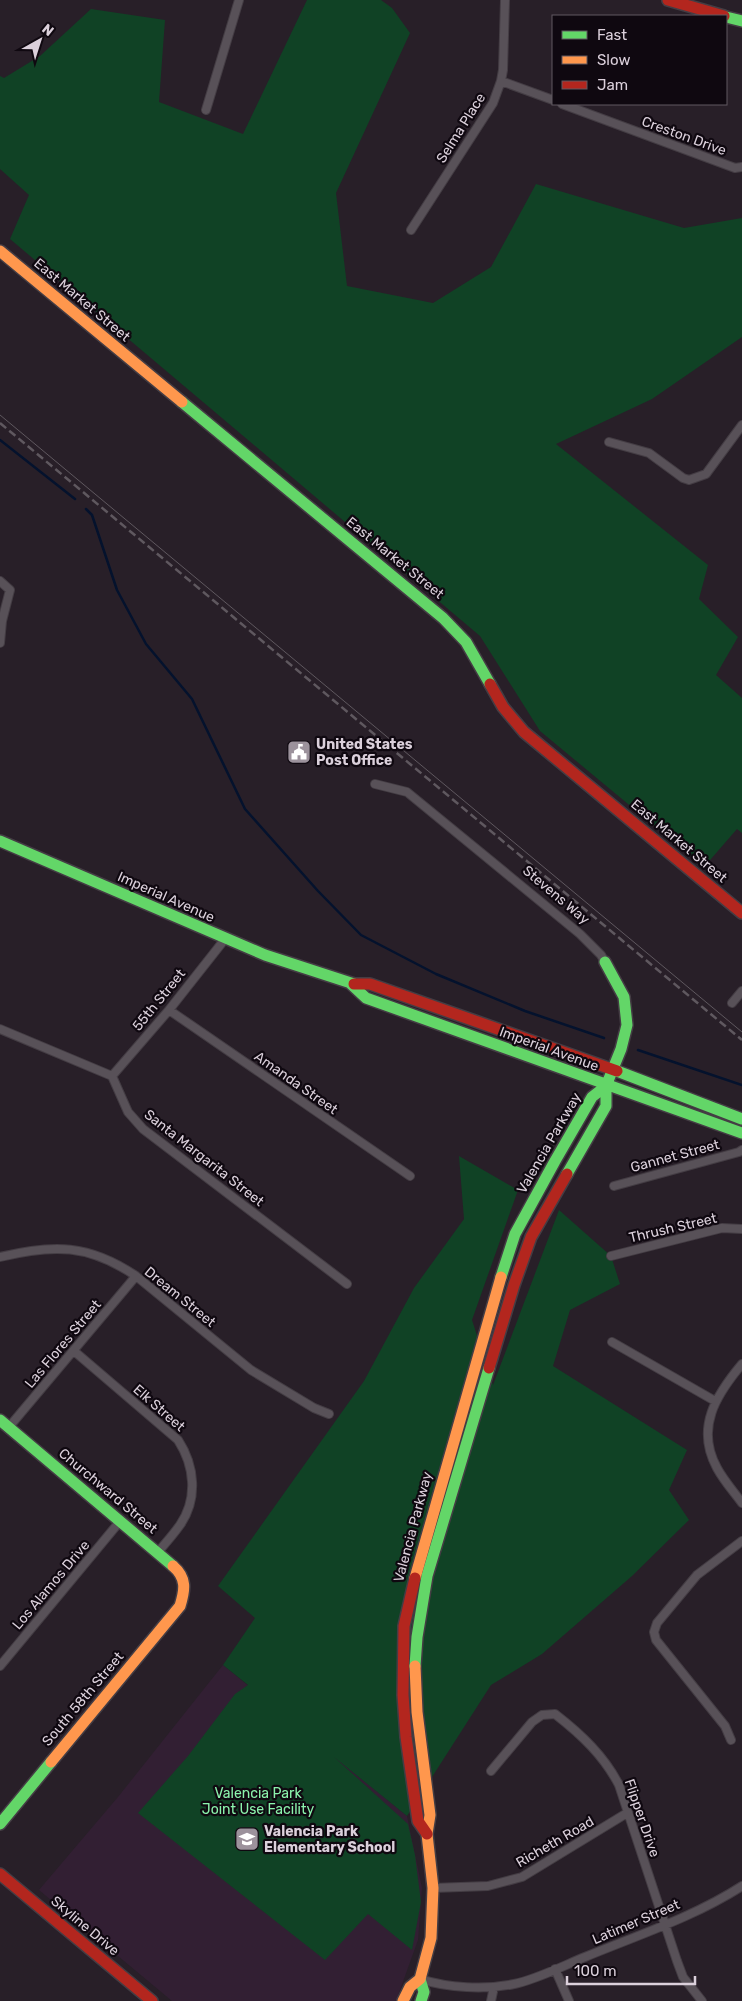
<svg xmlns="http://www.w3.org/2000/svg" width="742" height="2001" viewBox="0 0 742 2001" font-family="Rubik,sans-serif">
<style>
.built{fill:#321f33}
.green{fill:#104225}
.lines{fill:none;stroke-linecap:round;stroke-linejoin:round}
.stream{stroke:#04122d;stroke-width:2.5}
.street-casing{stroke:#443d44;stroke-width:10}
.fast-casing{stroke:#443d44;stroke-width:14}
.slow-casing{stroke:#443d44;stroke-width:14}
.jam-casing{stroke:#443d44;stroke-width:14}
.street{stroke:#585158;stroke-width:8}
.fast{stroke:#63d668;stroke-width:11}
.slow{stroke:#ff974d;stroke-width:11}
.jam{stroke:#b3261e;stroke-width:11}
.tram{stroke:#5f585f;stroke-width:1}
.rail{stroke:#5f585f;stroke-width:2.5;stroke-dasharray:8 4;stroke-linecap:butt}
.labels{text-anchor:middle;dominant-baseline:central;stroke-width:4.5;stroke-linejoin:round;paint-order:stroke}
.street-label{font-size:14px;fill:#dbd0db;stroke:#0f0810}
.poi-label{font-size:14px;font-weight:bold;fill:#dbd0db;stroke:#0f0810;text-anchor:start}
.park-label{font-size:14px;fill:#8bf3ac;stroke:#0f0810}
</style>
<rect width="100%" height="100%" fill="#281f28"/>
<path class="built" d="M 223,1665 L 407,1816 L 422,1888 L 418,1940 L 396,2001 L 172,2001 L 39,1890 L 118,1797 Z"/>
<path class="green" d="M 307,0 L 381,0 L 392,8 L 410,33 L 336,193 L 347,286 L 433,303 L 491,267 L 536,184 L 684,228 L 742,218 L 742,337 L 652,399 L 556,444 L 708,565 L 699,599 L 738,637 L 716,675 L 742,698 L 742,833 L 737,829 L 704,867 L 540,731 L 480,636 L 10,239 L 29,195 L 0,169 L 0,76 L 4,78 L 40,56 L 91,9 L 165,20 L 159,102 L 243,134 Z
M 459,1156 L 518,1190 L 472,1320 L 493,1385 L 559,1210 L 611,1256 L 620,1284 L 570,1310 L 553,1366 L 687,1450 L 669,1490 L 689,1520 L 632,1576 L 542,1654 L 491,1685 L 407,1816 L 334,1757 L 408,1824 L 415,1855 L 421,1902 L 412,1950 L 368,1914 L 325,1960 L 138,1813 L 188,1756 L 235,1694 L 248,1685 L 223,1665 L 255,1618 L 218,1586 L 364,1381 L 414,1288 L 464,1219 Z"/>
<g class="lines">
<path class="stream" d="M 0,440 L 75,499
M 86,509 L 92,515 L 117,590 L 146,644 L 192,699 L 245,809 L 318,891 L 361,935 L 436,974 L 525,1011 L 604,1038
M 638,1050 L 742,1085"/>
<g class="street-casing">
<path id="street" d="M 501,81 L 553,100
M 562,104 L 735,168 L 742,167
M 206,110 L 239,0
M 411,230 L 493,103 L 501,81 L 503,70 L 505,0
M 609,442 L 649,453 L 683,478 L 689,480 L 706,474 L 742,425
M 0,581 L 10,590 L 2,621 L 0,643
M 375,784 L 407,792 L 580,934 L 601,955 L 605,962
M 732,1003 L 742,991
M 169,1010 L 410,1176
M 0,1029 L 112,1076 L 128,1112 L 143,1129 L 347,1284
M 112,1076 L 169,1010 L 225,939
M 614,1186 L 739,1152 L 742,1150
M 611,1256 L 722,1228 L 742,1229
M 0,1257 C 53,1244 89,1244 136,1276 L 251,1370 L 314,1408 L 329,1414
M 612,1342 L 715,1401
M 74,1351 L 178,1440 C 195,1466 198,1499 180,1525 C 173,1535 165,1544 157,1553
M 742,1364 C 716,1395 695,1428 717,1468 C 724,1481 734,1492 742,1503
M 9,1427 L 136,1276
M 0,1666 L 121,1520
M 731,1740 L 725,1726 L 656,1640 L 654,1632 L 657,1623 L 697,1575 L 742,1541
M 491,1771 L 532,1722 L 542,1715 L 555,1714 C 582,1735 604,1756 619,1785 L 677,1961 L 683,1977 L 702,2001
M 433,1888 L 488,1886 L 522,1877 L 627,1813
M 555,1969 L 569,2001
M 420,1979 C 448,1988 485,1990 514,1984 C 535,1980 565,1965 585,1957 C 638,1935 694,1917 742,1886
M 491,2001 L 494,1987"/>
</g>
<g class="fast-casing">
<path id="fast" d="M 726,17 L 742,21
M 182,402 L 443,618 L 466,642 L 490,684
M 0,841 L 265,955 L 354,984
M 351,984 L 366,998 L 742,1133
M 617,1071 L 742,1119
M 567,1174 L 606,1106 L 606,1086 L 621,1049 L 627,1025 L 624,997 L 605,962
M 501,1277 L 515,1234 L 555,1161 L 592,1097 L 606,1086
M 0,1420 L 173,1566
M 415,1666 L 417,1637 L 427,1576 L 489,1368
M 0,1824 L 51,1762
M 420,1979 L 424,1992 L 421,2001"/>
</g>
<g class="slow-casing">
<path id="slow" d="M 0,251 L 182,402
M 415,1578 L 501,1277
M 51,1762 L 180,1606 C 185,1590 187,1578 173,1566
M 403,2001 L 410,1987 L 420,1979 L 431,1938 L 433,1888 L 427,1834 L 430,1815 L 417,1712 L 415,1666"/>
</g>
<g class="jam-casing">
<path id="jam" d="M 668,0 L 724,16
M 490,684 L 503,707 L 524,732 L 742,913
M 354,984 L 370,984 L 617,1071
M 489,1368 L 514,1285 L 531,1237 L 567,1174
M 415,1578 L 404,1626 L 403,1695 L 406,1737 L 418,1821 L 427,1834
M 0,1874 L 152,2001"/>
</g>
<use href="#street" class="street"/>
<use href="#fast" class="fast"/>
<use href="#slow" class="slow"/>
<use href="#jam" class="jam"/>
<path class="tram" d="M 0,415 L 742,1032"/>
<path class="rail" d="M 0,423 L 742,1040"/>
</g>
<defs>
<g id="civic-square" transform="scale(1.25)"><rect x="-9" y="-9" width="18" height="18" rx="4" fill="#9c929c" stroke="#0f0810"/><path d="M-.6-6.5H3V-4.5H.6V-3L4-1V1h2V6H-6V1h2V-1L-.6-3ZM-1.2 2.5V6h2.4V2.5Z" fill="#fff"/></g>
<g id="school-square" transform="scale(1.25)"><rect x="-9" y="-9" width="18" height="18" rx="4" fill="#9c929c" stroke="#0f0810"/><path d="M0-5L7-2L0 1L-7-2ZM-4 1L0 2.5L4 1V4Q0 6-4 4Z" fill="#fff"/></g>
</defs>
<g fill-rule="evenodd">
<use href="#civic-square" x="299" y="752"/>
<use href="#school-square" x="247" y="1839"/>
</g>
<g class="labels">
<g class="street-label">
<text transform="translate(461 128) rotate(-58)">Selma Place</text>
<text transform="translate(684 136) rotate(20)">Creston Drive</text>
<text transform="translate(82 300) rotate(40)">East Market Street</text>
<text transform="translate(395 558) rotate(39)">East Market Street</text>
<text transform="translate(679 841) rotate(40)">East Market Street</text>
<text transform="translate(556 895) rotate(40)">Stevens Way</text>
<text transform="translate(166 897) rotate(24)">Imperial Avenue</text>
<text transform="translate(159 1000) rotate(-51)">55th Street</text>
<text transform="translate(549 1049) rotate(20)">Imperial Avenue</text>
<text transform="translate(296 1083) rotate(35)">Amanda Street</text>
<text transform="translate(549 1143) rotate(-60)">Valencia Parkway</text>
<text transform="translate(675 1156) rotate(-15)">Gannet Street</text>
<text transform="translate(204 1158) rotate(38)">Santa Margarita Street</text>
<text transform="translate(673 1228) rotate(-13)">Thrush Street</text>
<text transform="translate(180 1297) rotate(39)">Dream Street</text>
<text transform="translate(63 1344) rotate(-50)">Las Flores Street</text>
<text transform="translate(159 1408) rotate(41)">Elk Street</text>
<text transform="translate(108 1491) rotate(40)">Churchward Street</text>
<text transform="translate(413 1527) rotate(-75)">Valencia Parkway</text>
<text transform="translate(51 1585) rotate(-50)">Los Alamos Drive</text>
<text transform="translate(83 1699) rotate(-50)">South 58th Street</text>
<text transform="translate(642 1818) rotate(71)">Flipper Drive</text>
<text transform="translate(555 1842) rotate(-30)">Richeth Road</text>
<text transform="translate(636 1922) rotate(-23)">Latimer Street</text>
<text transform="translate(85 1926) rotate(40)">Skyline Drive</text>
</g>
<g class="poi-label">
<text x="316" y="744">United States<tspan x="316" dy="16">Post Office</tspan></text>
<text x="264" y="1831">Valencia Park<tspan x="264" dy="16">Elementary School</tspan></text>
</g>
<g class="park-label">
<text x="258" y="1793">Valencia Park<tspan x="258" dy="16">Joint Use Facility</tspan></text>
</g>
</g>
<rect x="552" y="15" width="175" height="90" fill="#0f0810" stroke="#615861"/>
<rect x="562" y="31" width="25" height="8" fill="#63d668" stroke="#615861"/>
<text x="597" y="40" font-size="15" fill="#dbd0db">Fast</text>
<rect x="562" y="56" width="25" height="8" fill="#ff974d" stroke="#615861"/>
<text x="597" y="65" font-size="15" fill="#dbd0db">Slow</text>
<rect x="562" y="81" width="25" height="8" fill="#b3261e" stroke="#615861"/>
<text x="597" y="90" font-size="15" fill="#dbd0db">Jam</text>
<g transform="translate(40 40) rotate(39)" stroke="#0f0810" stroke-width="4" paint-order="stroke">
<path d="M0-4L9 19L0 12L-9 19Z" fill="#dbd0db"/>
<text y="-8" font-size="14" font-weight="bold" text-anchor="middle" fill="#dbd0db">N</text>
</g>
<path d="M567 1976v8h128v-8" fill="none" stroke="#dbd0db" stroke-width="2.5"/>
<text x="574" y="1976" font-size="15" fill="#dbd0db" stroke="#0f0810" stroke-width="4" paint-order="stroke">100 m</text>
</svg>
